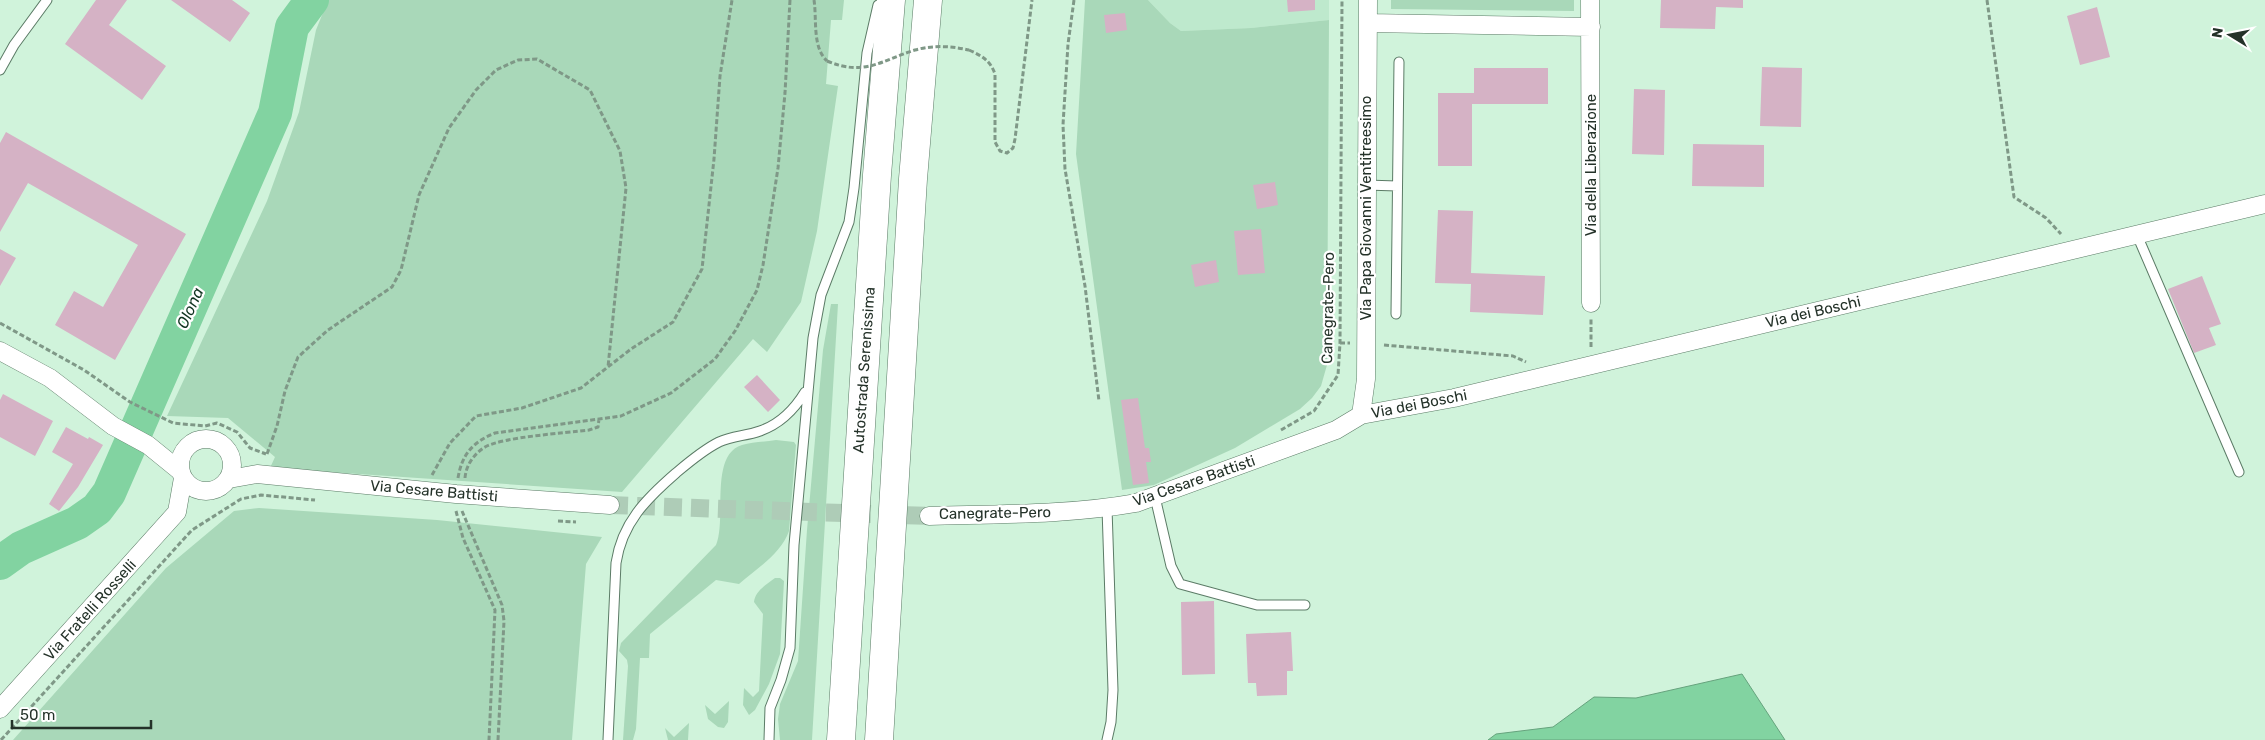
<svg xmlns="http://www.w3.org/2000/svg" width="2265" height="740" viewBox="0 0 2265 740" font-family="Rubik,sans-serif">
<style>
.built{fill:#bee9cd}
.green{fill:#a9d8b9}
.water{fill:#82d3a1;stroke:#66a37d}
.lines{fill:none;stroke-linecap:round;stroke-linejoin:round}
.river{stroke:#82d3a1;stroke-width:34}
.building{fill:#d5b2c5}
.minor-tunnel{stroke:#aeccb7;stroke-width:18;stroke-dasharray:18 9;stroke-linecap:butt}
.service-casing{stroke:#5b7b66;stroke-width:11}
.minor-casing{stroke:#5b7b66;stroke-width:19}
.motorway-casing{stroke:#5b7b66;stroke-width:29}
.path{stroke:#7f9887;stroke-width:3;stroke-dasharray:5 2.5;stroke-linecap:butt}
.service{stroke:#fff;stroke-width:9}
.minor{stroke:#fff;stroke-width:18}
.motorway{stroke:#fff;stroke-width:28}
.path-bridge{stroke:#7f9887;stroke-width:3;stroke-dasharray:5 2.5;stroke-linecap:butt}
.labels{text-anchor:middle;dominant-baseline:central;stroke-width:4.5;stroke-linejoin:round;paint-order:stroke}
.street-label{font-size:15px;fill:#243229;stroke:#fff}
.water-label{font-size:16px;font-style:italic;fill:#113521;stroke:#fff}
</style>
<rect width="100%" height="100%" fill="#d0f3db"/>
<path class="built" d="M 1148,0 L 1329,0 L 1329,20 L 1251,28 L 1181,31 L 1170,23 Z"/>
<path class="green" d="M 328,0 L 844,0 L 842,20 L 831,20 L 826,84 L 838,86 L 817,231 L 801,302 L 767,352 L 753,339 L 622,492 L 270,468 L 275,457 L 228,418 L 167,416 L 267,201 L 299,112 L 316,30 Z
M 1085,0 L 1148,0 L 1170,23 L 1181,31 L 1251,28 L 1329,20 L 1327,365 L 1321,386 L 1312,398 L 1300,409 L 1235,448 L 1154,485 L 1122,490 L 1076,154 Z
M 1391,0 L 1574,0 L 1574,11 L 1391,9 Z
M 831,304 L 838,304 L 812,740 L 780,740 L 778,719 L 780,704 L 798,661 L 807,530 L 823,350 Z
M 776,440 L 794,442 L 796,445 L 789,531 C 781,554 756,569 739,584 L 716,580 L 650,634 L 649,658 L 640,658 L 636,729 L 633,740 L 623,740 L 628,666 L 627,660 L 619,651 L 621,643 L 716,545 C 727,519 709,455 742,445 C 752,442 765,442 776,440 Z
M 259,508 L 437,520 L 602,537 L 586,564 L 572,740 L 13,740 L 166,568 L 234,511 Z
M 775,578 L 780,578 L 784,581 L 780,654 L 769,684 L 755,710 L 749,715 L 743,705 L 744,688 L 753,697 L 759,691 L 763,614 L 754,602 C 755,591 767,584 775,578 Z
M 729,701 L 728,722 L 724,728 L 718,727 L 708,719 L 705,705 L 715,714 Z
M 689,723 L 688,740 L 668,740 L 665,728 L 674,737 Z"/>
<path class="water" d="M 1742,674 L 1785,740 L 1488,740 L 1496,734 L 1553,727 L 1594,697 L 1636,698 Z"/>
<g class="lines">
<path class="river" d="M 0,563 L 21,548 L 77,523 L 97,509 L 109,493 L 275,113 L 292,27 L 312,0"/>
</g>
<path class="building" d="M 96,0 L 127,0 L 109,25 L 166,66 L 142,100 L 65,44 Z
M 171,0 L 232,0 L 250,13 L 230,42 Z
M 1287,0 L 1315,0 L 1315,10 L 1288,12 Z
M 1661,0 L 1743,0 L 1743,8 L 1716,7 L 1715,29 L 1660,28 Z
M 2097,7 L 2110,57 L 2080,65 L 2067,16 Z
M 1125,13 L 1127,30 L 1106,33 L 1104,15 Z
M 1762,67 L 1802,68 L 1801,127 L 1760,126 Z
M 1474,68 L 1548,68 L 1548,104 L 1472,104 L 1472,166 L 1438,166 L 1438,93 L 1474,93 Z
M 1634,89 L 1665,90 L 1664,155 L 1632,154 Z
M 6,132 L 186,234 L 115,360 L 55,325 L 74,291 L 103,307 L 138,245 L 28,183 L 0,232 L 0,143 Z
M 1693,144 L 1764,145 L 1764,187 L 1692,186 Z
M 1275,182 L 1278,205 L 1257,209 L 1253,185 Z
M 1438,210 L 1473,211 L 1471,273 L 1545,276 L 1543,315 L 1470,312 L 1471,284 L 1435,283 Z
M 1261,229 L 1265,273 L 1238,275 L 1234,231 Z
M 0,249 L 16,258 L 0,286 Z
M 1216,260 L 1219,282 L 1195,287 L 1191,265 Z
M 2202,276 L 2221,324 L 2209,328 L 2216,345 L 2194,353 L 2168,289 Z
M 757,375 L 780,400 L 768,412 L 744,387 Z
M 3,394 L 53,421 L 35,456 L 0,437 L 0,400 Z
M 1138,398 L 1145,448 L 1149,448 L 1151,462 L 1146,462 L 1149,483 L 1133,485 L 1121,400 Z
M 66,427 L 88,439 L 89,437 L 103,445 L 78,487 L 59,511 L 49,504 L 73,464 L 52,452 Z
M 1214,601 L 1215,674 L 1182,675 L 1181,602 Z
M 1291,632 L 1293,671 L 1287,671 L 1287,695 L 1257,696 L 1256,683 L 1248,683 L 1246,634 Z"/>
<g class="lines">
<path class="minor-tunnel" d="M 610,505 L 929,516"/>
<g class="service-casing">
<path id="service" d="M 0,70 L 14,45 L 47,0
M 1366,185 L 1397,186
M 2137,235 L 2239,472
M 1396,314 L 1399,62
M 1155,497 L 1171,566 L 1180,584 L 1257,605 L 1305,605
M 1107,508 L 1113,690 L 1111,722 L 1107,740
M 608,740 L 616,563 C 622,523 646,499 676,473 C 689,462 703,450 719,442 C 732,436 746,436 760,431 C 780,424 794,410 805,392
M 769,740 L 770,708 L 781,680 L 790,648 L 794,545 L 813,338 L 821,295 L 849,222 L 854,188 L 867,53 L 878,5"/>
</g>
<g class="minor-casing">
<path id="minor" d="M 1590,0 L 1591,303
M 1368,23 L 1591,27
M 0,351 L 50,378 L 113,426 L 148,445 L 180,471
M 1361,415 L 1366,379 L 1368,0
M180 465a26 26 0 1 1 52 0a26 26 0 1 1-52 0Z
M 229,479 L 257,474 L 456,494 L 610,505
M 929,516 C 998,514 1068,515 1136,503 L 1336,430 L 1361,415 L 1454,398 L 2265,204
M 0,709 L 177,512 L 183,478"/>
</g>
<g class="motorway-casing">
<path id="motorway" d="M 841,740 L 877,175 L 891,0
M 879,740 L 913,179 L 928,0"/>
</g>
<path class="path" d="M 814,0 C 817,19 812,47 827,61
M 1074,0 L 1068,44 L 1063,125 L 1065,169 L 1085,286 L 1099,401
M 1987,0 L 2014,197 L 2046,218 L 2061,234
M 969,50 C 982,56 990,60 995,74 L 995,142 L 1000,151 L 1007,153 L 1013,148 L 1015,139 L 1032,0
M 0,323 L 84,370 L 130,402 L 173,423 L 205,426 L 217,423 L 237,432 L 250,448 L 266,454
M 1340,343 L 1350,343
M 1384,345 L 1513,356 L 1526,362
M 1591,347 L 1591,318
M 1281,430 L 1314,411 L 1338,375 L 1340,343 L 1342,0
M 267,454 L 277,426 L 285,391 L 298,357 L 328,330 L 392,287 L 401,270 L 419,195 L 449,128 L 476,90 L 496,70 L 518,60 L 537,59 L 590,90 L 620,151 L 626,188 L 608,367
M 432,475 L 450,443 L 476,416 L 522,408 L 581,388 L 631,349 L 673,322 L 702,269 L 714,159 L 720,76 L 732,0
M 458,478 C 462,454 473,442 495,433 L 621,416 L 671,393 L 715,359 L 735,331 L 757,290 L 763,265 L 778,168 L 785,93 L 790,0
M 465,478 C 466,465 474,454 485,447 C 503,437 565,433 589,430 L 598,427 L 599,419
M 456,511 L 463,538 L 495,610 L 489,740
M 462,511 L 502,605 L 504,621 L 498,740
M 558,521 L 576,522
M 1,740 L 192,530 L 241,499 L 261,495 L 315,500"/>
<use href="#service" class="service"/>
<use href="#minor" class="minor"/>
<use href="#motorway" class="motorway"/>
<path class="path-bridge" d="M 827,61 C 865,77 882,60 915,50 C 933,45 951,46 969,50"/>
</g>
<g class="labels">
<g class="street-label">
<text transform="translate(1591 165) rotate(-90)">Via della Liberazione</text>
<text transform="translate(1366 208) rotate(-90)">Via Papa Giovanni Ventitreesimo</text>
<text transform="translate(1328 308) rotate(-89)">Canegrate-Pero</text>
<text transform="translate(1813 312) rotate(-13)">Via dei Boschi</text>
<text transform="translate(864 370) rotate(-86)">Autostrada Serenissima</text>
<text transform="translate(1419 404) rotate(-11)">Via dei Boschi</text>
<text transform="translate(1194 481) rotate(-19)">Via Cesare Battisti</text>
<text transform="translate(434 491) rotate(5)">Via Cesare Battisti</text>
<text transform="translate(995 513) rotate(-1)">Canegrate-Pero</text>
<text transform="translate(90 610) rotate(-48)">Via Fratelli Rosselli</text>
</g>
<g class="water-label">
<text transform="translate(190 308) rotate(-66)">Olona</text>
</g>
</g>
<g transform="translate(2230 35) rotate(280)" stroke="#ffffff" stroke-width="4" paint-order="stroke">
<path d="M0-4L9 19L0 12L-9 19Z" fill="#243229"/>
<text y="-8" font-size="14" font-weight="bold" text-anchor="middle" fill="#243229">N</text>
</g>
<path d="M12 720v8h139v-8" fill="none" stroke="#243229" stroke-width="2.5"/>
<text x="20" y="720" font-size="15" fill="#243229" stroke="#ffffff" stroke-width="4" paint-order="stroke">50 m</text>
</svg>
